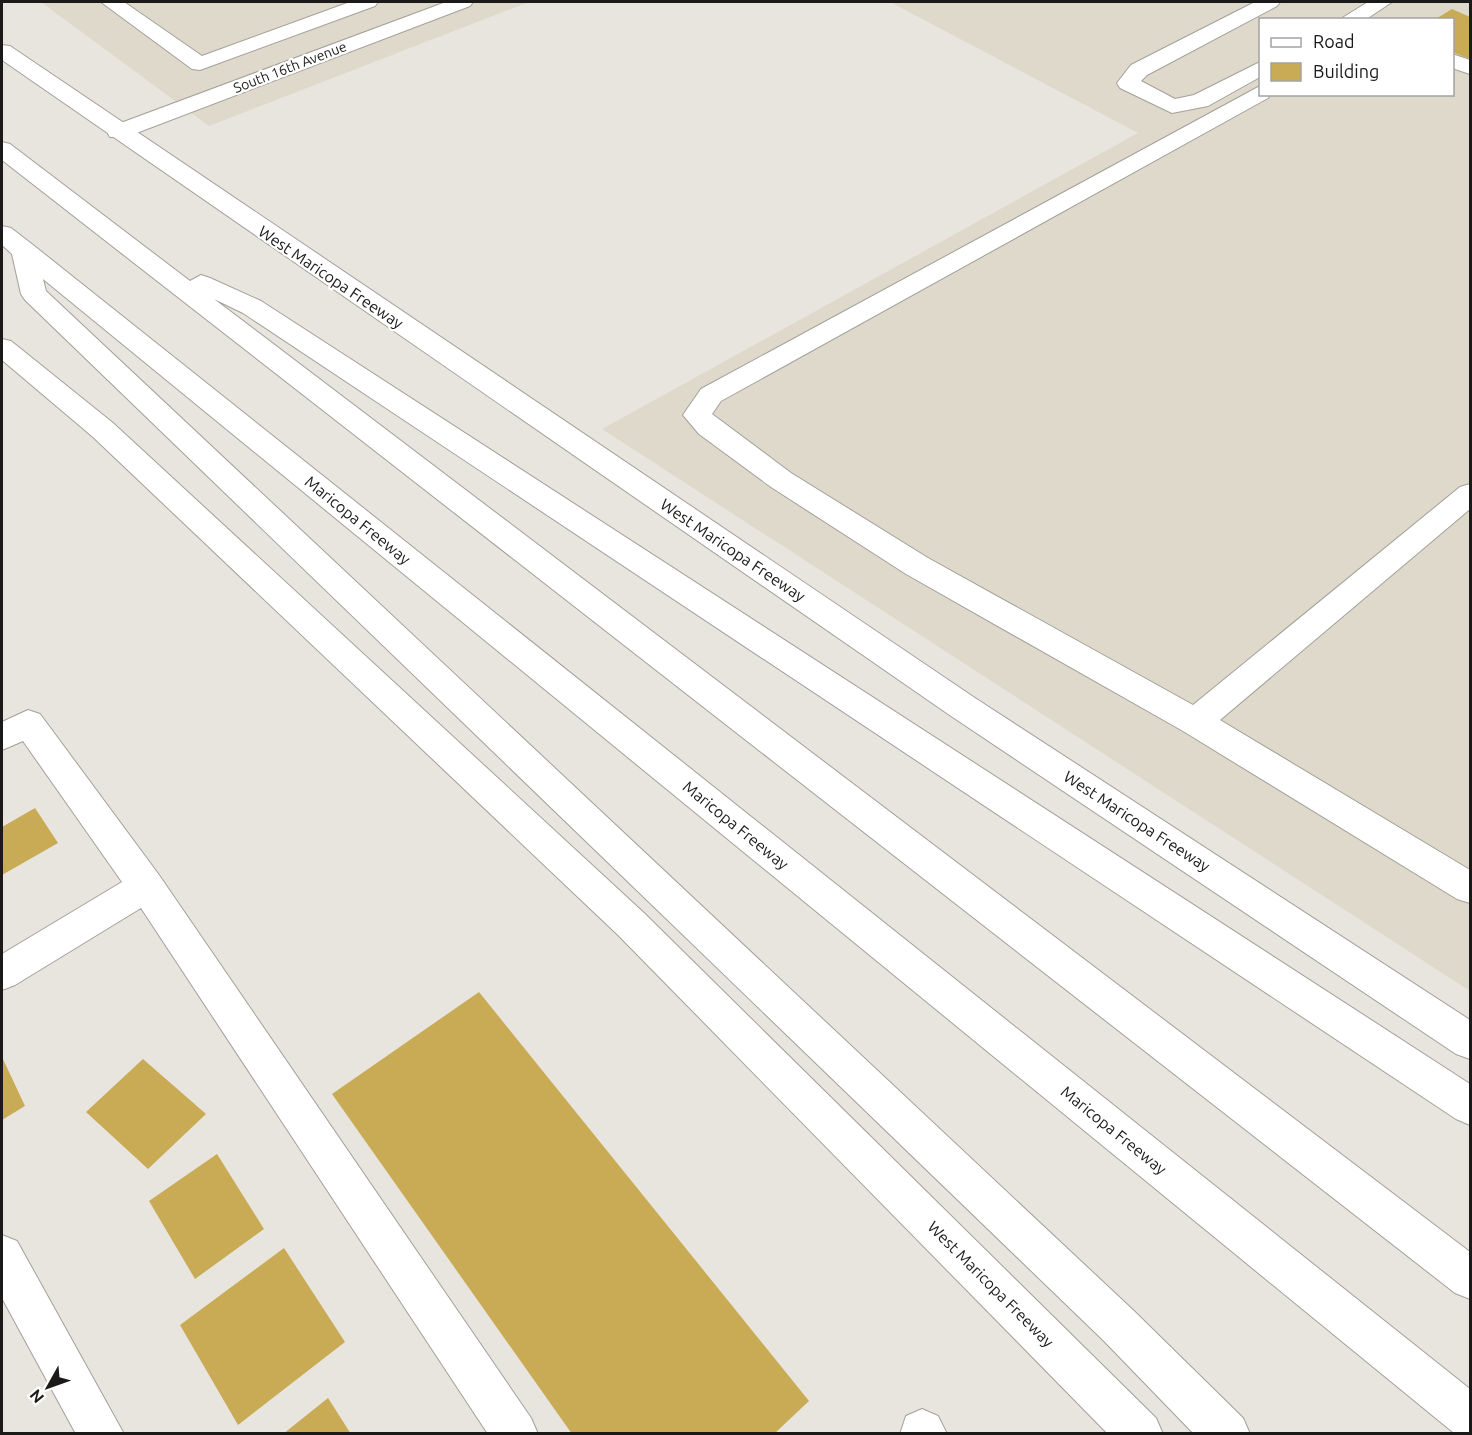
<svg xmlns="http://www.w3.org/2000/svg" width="1472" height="1435" viewBox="0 0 1472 1435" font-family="Ubuntu,sans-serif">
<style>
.built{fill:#ded9cb;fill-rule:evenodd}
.building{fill:#c9ab55}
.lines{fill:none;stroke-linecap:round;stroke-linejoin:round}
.minor-casing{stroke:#a3a099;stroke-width:2}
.major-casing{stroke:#a3a099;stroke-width:2}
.highway-casing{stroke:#a3a099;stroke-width:2}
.minor{fill:#fff;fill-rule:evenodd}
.major{fill:#fff;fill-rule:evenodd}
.highway{fill:#fff;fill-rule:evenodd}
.labels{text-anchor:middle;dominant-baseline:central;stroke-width:4.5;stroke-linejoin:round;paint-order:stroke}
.far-street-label{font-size:14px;fill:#1b1a18;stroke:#fff}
.street-label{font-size:16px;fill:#1b1a18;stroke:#fff}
</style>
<rect width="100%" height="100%" fill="#e8e5de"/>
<path class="built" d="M 41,2 L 529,2 L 209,126 Z
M 890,2 L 1470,2 L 1470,991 L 602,429 L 1138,133 ZM 1260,20 L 1452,20 L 1452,94 L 1260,94 Z"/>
<path class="building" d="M 1452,9 L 1470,17 L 1470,59 L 1452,52 L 1452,20 L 1434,20 Z
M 35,808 L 58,843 L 2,875 L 2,827 Z
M 479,992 L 809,1401 L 774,1434 L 572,1434 L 332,1094 Z
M 2,1057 L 25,1106 L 2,1120 Z
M 143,1059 L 206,1114 L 148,1169 L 86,1112 Z
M 217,1154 L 264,1229 L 195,1279 L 149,1201 Z
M 284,1248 L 345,1342 L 238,1425 L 180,1325 Z
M 328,1398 L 351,1434 L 283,1434 Z"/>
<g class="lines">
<g class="minor-casing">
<path id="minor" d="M 101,2 L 124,2 L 202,56 L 350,2 L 378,2 L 375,6 L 200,70 L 192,69 Z
M 446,2 L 473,2 L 470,6 L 126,137 L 110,137 L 107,132 L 110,127 Z
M 1255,2 L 1280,2 L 1277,6 L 1147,75 L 1141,81 L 1175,99 L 1194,95 L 1260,62 L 1260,77 L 1208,106 L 1172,113 L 1120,88 L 1117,83 L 1131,65 Z
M 1368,2 L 1392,2 L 1365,20 L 1339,20 Z
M 1452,54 L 1470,60 L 1470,74 L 1452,68 Z
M 1260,86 L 1260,94 L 1270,94 L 1268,98 L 721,401 L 712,414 L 791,473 L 928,558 L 1193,705 L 1460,487 L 1470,484 L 1470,509 L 1220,720 L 1470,870 L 1470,903 L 1457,899 L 1183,731 L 906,574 L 771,487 L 699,434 L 683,415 L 701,389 Z
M 28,710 L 40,714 L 159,875 L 531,1418 L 538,1434 L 488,1434 L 141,908 L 15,985 L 2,990 L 2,954 L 122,882 L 23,741 L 2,750 L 2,722 Z
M 2,1235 L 17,1241 L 124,1434 L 76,1434 L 2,1298 Z
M 922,1409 L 938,1416 L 947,1434 L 900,1434 L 906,1416 Z"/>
</g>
<g class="major-casing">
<path id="major" d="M 2,45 L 10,46 L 975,698 L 1470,1020 L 1470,1059 L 1456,1054 L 951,716 L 2,60 Z
M 2,339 L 11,341 L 113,423 L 644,913 L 1156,1418 L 1163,1434 L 1108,1434 L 618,935 L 93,437 L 2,360 Z"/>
</g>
<g class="highway-casing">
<path id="highway" d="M 2,142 L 10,144 L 190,281 L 201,275 L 210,278 L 261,301 L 1470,1084 L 1470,1125 L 1456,1119 L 243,313 L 214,299 L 1470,1252 L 1470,1299 L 1455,1293 L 2,160 Z
M 2,226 L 11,228 L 33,245 L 1470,1389 L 1470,1434 L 1454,1433 L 43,279 L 46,291 L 1134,1311 L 1243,1418 L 1250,1434 L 1194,1434 L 1104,1341 L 25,300 L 21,294 L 12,254 L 2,245 Z"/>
</g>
<use href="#minor" class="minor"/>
<use href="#major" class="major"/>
<use href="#highway" class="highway"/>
</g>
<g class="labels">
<g class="far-street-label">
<text transform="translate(290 67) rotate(-21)">South 16th Avenue</text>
</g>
<g class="street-label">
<text transform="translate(331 277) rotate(34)">West Maricopa Freeway</text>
<text transform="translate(358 520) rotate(39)">Maricopa Freeway</text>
<text transform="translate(733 550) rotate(34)">West Maricopa Freeway</text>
<text transform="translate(1137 821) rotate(33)">West Maricopa Freeway</text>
<text transform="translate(736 825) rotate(39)">Maricopa Freeway</text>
<text transform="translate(1114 1130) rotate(39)">Maricopa Freeway</text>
<text transform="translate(991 1284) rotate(45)">West Maricopa Freeway</text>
</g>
</g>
<rect width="1472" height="1435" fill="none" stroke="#1b1a18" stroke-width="6"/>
<rect x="1259" y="18" width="195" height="78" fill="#ffffff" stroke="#a4a3a3" stroke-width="1.5"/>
<rect x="1271" y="38" width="30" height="9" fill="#ffffff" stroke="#a4a3a3" stroke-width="1.5"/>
<text x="1313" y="48" font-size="18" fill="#1b1a18">Road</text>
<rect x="1271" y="63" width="30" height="18" fill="#c9ab55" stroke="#a4a3a3" stroke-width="1.5"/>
<text x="1313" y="78" font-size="18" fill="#1b1a18">Building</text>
<g transform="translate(48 1387) rotate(230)" stroke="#ffffff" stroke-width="4.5" paint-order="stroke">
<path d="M0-4.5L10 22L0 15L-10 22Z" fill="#1b1a18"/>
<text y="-9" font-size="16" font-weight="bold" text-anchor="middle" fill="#1b1a18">N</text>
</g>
</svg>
